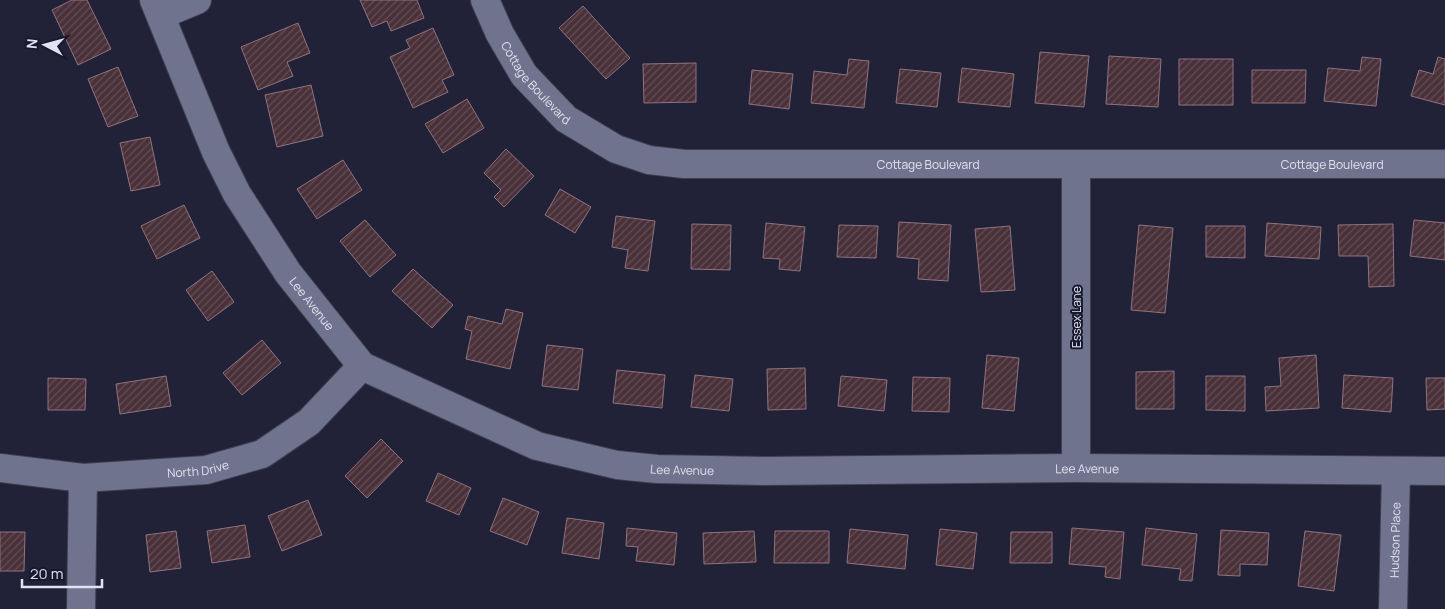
<svg xmlns="http://www.w3.org/2000/svg" width="1445" height="609" viewBox="0 0 1445 609" font-family="Manrope,sans-serif">
<style>
.building{fill:url(#building-hatch);stroke:#91737d}
.lines{fill:none;stroke-linecap:round;stroke-linejoin:round}
.street-casing{stroke:#3e3f51;stroke-width:30}
.street{stroke:#70738d;stroke-width:28}
.labels{text-anchor:middle;dominant-baseline:central;stroke-width:4;stroke-linejoin:round;paint-order:stroke}
.street-label{font-size:12px;fill:#e0e2f1;stroke:#18192e}
</style>
<defs>
<pattern id="building-hatch" width="6" height="6" patternUnits="userSpaceOnUse" patternTransform="scale(1.25)"><rect width="6" height="6" fill="#493039"/><path d="M-1 1l2-2M0 6l6-6M5 7l2-2" fill="none" stroke="#634e56"/></pattern>
</defs>
<rect width="100%" height="100%" fill="#212238"/>
<path class="building" d="M 72,0 L 87,0 L 111,49 L 78,65 L 52,10 Z
M 360,0 L 417,0 L 424,18 L 391,31 L 387,21 L 372,27 Z
M 583,6 L 630,58 L 606,79 L 559,28 Z
M 298,23 L 310,53 L 287,62 L 293,76 L 258,90 L 241,47 Z
M 433,28 L 454,75 L 442,80 L 448,92 L 413,108 L 390,57 L 410,48 L 406,40 Z
M 1040,52 L 1089,56 L 1084,107 L 1035,103 Z
M 1109,56 L 1161,59 L 1158,107 L 1106,104 Z
M 1362,57 L 1381,59 L 1376,106 L 1324,101 L 1328,68 L 1360,71 Z
M 1438,57 L 1445,59 L 1445,105 L 1411,96 L 1419,70 L 1433,74 Z
M 849,59 L 869,61 L 864,108 L 811,103 L 814,71 L 847,75 Z
M 1179,59 L 1233,59 L 1233,105 L 1179,105 Z
M 696,63 L 696,102 L 644,103 L 643,64 Z
M 118,67 L 138,116 L 108,127 L 88,79 Z
M 962,68 L 1014,74 L 1010,107 L 958,102 Z
M 900,69 L 941,73 L 937,107 L 896,103 Z
M 752,70 L 793,74 L 789,109 L 749,104 Z
M 1252,70 L 1306,70 L 1305,103 L 1252,103 Z
M 311,85 L 323,136 L 277,147 L 265,95 Z
M 467,99 L 484,128 L 443,153 L 425,124 Z
M 150,137 L 160,185 L 131,191 L 120,143 Z
M 506,149 L 534,176 L 504,207 L 494,197 L 501,190 L 484,173 Z
M 343,160 L 362,190 L 317,219 L 297,189 Z
M 560,189 L 591,207 L 575,233 L 545,215 Z
M 184,205 L 200,238 L 157,259 L 141,226 Z
M 616,216 L 655,221 L 648,271 L 625,268 L 628,250 L 612,247 Z
M 365,220 L 396,255 L 370,277 L 340,241 Z
M 1414,220 L 1445,223 L 1445,260 L 1410,256 Z
M 899,222 L 951,225 L 948,281 L 918,279 L 919,259 L 897,257 Z
M 766,223 L 805,227 L 800,271 L 779,269 L 780,259 L 763,258 Z
M 1267,223 L 1321,227 L 1319,259 L 1265,256 Z
M 692,224 L 731,225 L 730,270 L 691,269 Z
M 1393,224 L 1394,286 L 1369,287 L 1368,256 L 1339,256 L 1338,225 Z
M 839,225 L 878,226 L 876,258 L 837,257 Z
M 1139,225 L 1173,228 L 1165,313 L 1131,310 Z
M 1010,226 L 1015,290 L 981,292 L 975,229 Z
M 1206,226 L 1245,226 L 1245,258 L 1206,257 Z
M 413,269 L 453,305 L 432,328 L 392,291 Z
M 212,271 L 234,302 L 208,321 L 186,290 Z
M 506,309 L 523,313 L 510,369 L 466,359 L 472,331 L 465,329 L 468,316 L 502,324 Z
M 262,340 L 281,363 L 242,395 L 223,373 Z
M 547,345 L 583,349 L 578,390 L 542,386 Z
M 987,355 L 1019,358 L 1014,411 L 982,408 Z
M 1316,355 L 1319,408 L 1266,411 L 1265,387 L 1281,386 L 1279,358 Z
M 805,368 L 806,409 L 768,410 L 767,369 Z
M 617,370 L 665,375 L 662,408 L 613,403 Z
M 1174,371 L 1174,409 L 1136,409 L 1136,372 Z
M 695,375 L 733,379 L 729,411 L 691,407 Z
M 1344,375 L 1393,378 L 1391,412 L 1342,408 Z
M 166,376 L 171,406 L 120,414 L 116,384 Z
M 841,376 L 887,380 L 884,411 L 838,406 Z
M 1206,376 L 1245,376 L 1245,411 L 1206,410 Z
M 913,377 L 950,378 L 949,412 L 912,411 Z
M 48,378 L 86,379 L 85,410 L 48,410 Z
M 1426,378 L 1445,378 L 1445,409 L 1427,410 Z
M 381,439 L 403,461 L 367,498 L 345,476 Z
M 438,473 L 471,488 L 459,515 L 426,501 Z
M 503,498 L 539,512 L 527,545 L 490,531 Z
M 308,500 L 322,535 L 282,551 L 268,516 Z
M 567,518 L 604,523 L 599,559 L 562,553 Z
M 245,525 L 250,557 L 212,563 L 207,531 Z
M 627,528 L 677,533 L 674,565 L 636,561 L 638,547 L 626,546 Z
M 1072,528 L 1124,532 L 1120,579 L 1105,577 L 1106,567 L 1069,564 Z
M 1146,528 L 1197,534 L 1192,581 L 1179,580 L 1181,569 L 1142,565 Z
M 850,529 L 908,535 L 905,569 L 847,563 Z
M 940,529 L 977,533 L 973,569 L 936,565 Z
M 1221,530 L 1269,533 L 1267,565 L 1240,564 L 1240,576 L 1218,575 Z
M 176,531 L 181,568 L 150,572 L 146,535 Z
M 754,531 L 756,562 L 704,564 L 703,533 Z
M 775,531 L 829,531 L 829,563 L 774,563 Z
M 1305,531 L 1341,535 L 1334,591 L 1298,586 Z
M 0,532 L 25,532 L 24,571 L 0,571 Z
M 1011,532 L 1052,532 L 1052,563 L 1010,563 Z"/>
<g class="lines">
<g class="street-casing">
<g id="street">
<path id="s1" d="M 154,0 L 216,152 L 237,194 L 288,273 L 362,366 L 537,446 L 617,465 L 657,469 L 765,471 L 1076,468 L 1445,471"/>
<path id="s2" d="M 485,0 L 500,34 L 524,75 L 566,119 L 616,149 L 649,160 L 684,164 L 1445,164"/>
<path d="M 161,15 L 197,0"/>
<path d="M 1076,165 L 1076,468"/>
<path id="s3" d="M 0,468 L 83,478 L 206,470 L 262,454 L 309,422 L 362,366"/>
<path d="M 81,609 L 83,478"/>
<path id="s4" d="M 1393,609 L 1396,471"/>
</g>
</g>
<use href="#street" class="street"/>
</g>
<g class="labels">
<g class="street-label">
<text stroke="none"><textPath href="#s2" startOffset="98">Cottage Boulevard</textPath></text>
<text stroke="none"><textPath href="#s2" startOffset="922">Cottage Boulevard</textPath></text>
<text stroke="none"><textPath href="#s2" startOffset="518">Cottage Boulevard</textPath></text>
<text stroke="none"><textPath href="#s1" startOffset="344">Lee Avenue</textPath></text>
<text transform="translate(1076 317) rotate(-90)">Essex Lane</text>
<text stroke="none"><textPath href="#s3" startOffset="199">North Drive</textPath></text>
<text stroke="none"><textPath href="#s1" startOffset="764">Lee Avenue</textPath></text>
<text stroke="none"><textPath href="#s1" startOffset="1169">Lee Avenue</textPath></text>
<text stroke="none"><textPath href="#s4" startOffset="69">Hudson Place</textPath></text>
</g>
</g>
<g transform="translate(45 45) rotate(276)" stroke="#18192e" stroke-width="4" paint-order="stroke">
<path d="M0-4L9 19L0 12L-9 19Z" fill="#e0e2f1"/>
<text y="-8" font-size="14" font-weight="bold" text-anchor="middle" fill="#e0e2f1">N</text>
</g>
<path d="M22 579v8h80v-8" fill="none" stroke="#e0e2f1" stroke-width="2.5"/>
<text x="30" y="579" font-size="15" fill="#e0e2f1" stroke="#18192e" stroke-width="4" paint-order="stroke">20 m</text>
</svg>
